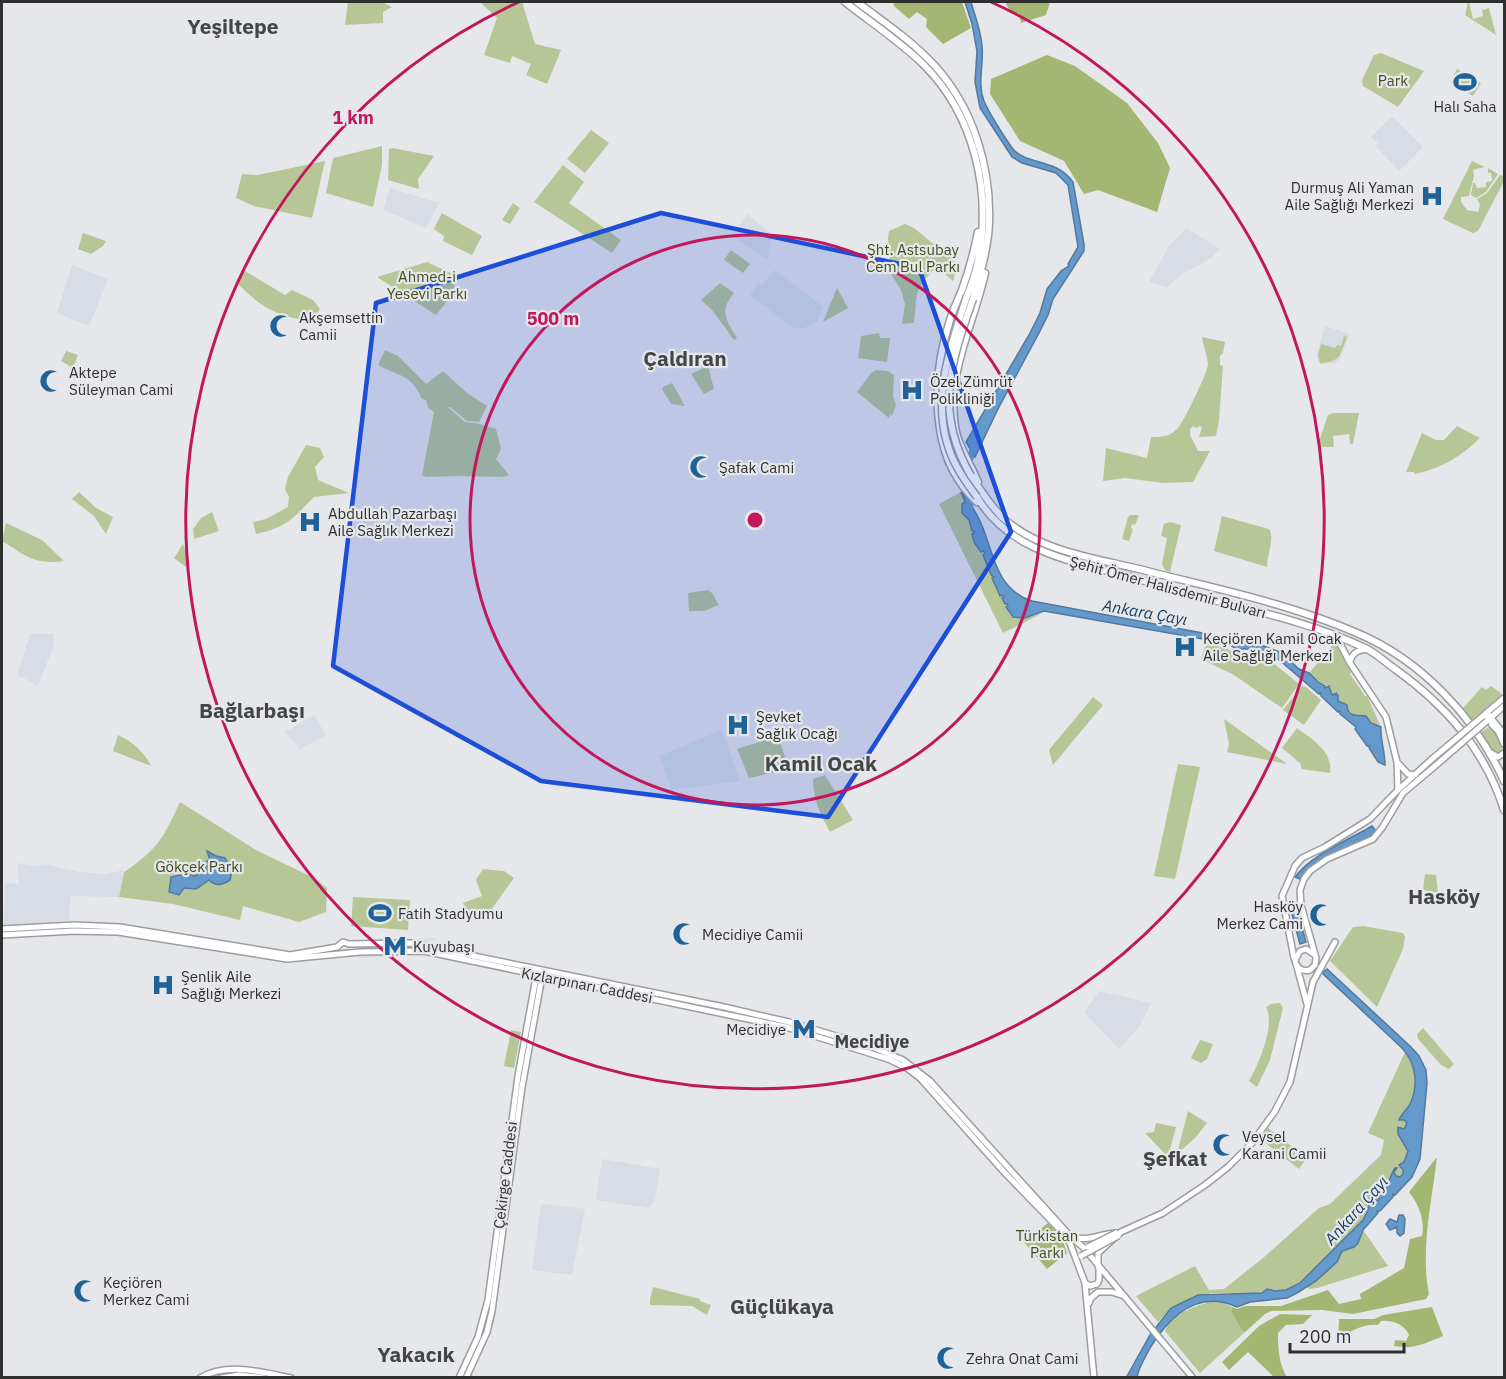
<svg xmlns="http://www.w3.org/2000/svg" width="1506" height="1379" viewBox="0 0 1506 1379" font-family="'IBM Plex Sans',sans-serif">
<style>
.built{fill:#d7dce5;fill-rule:evenodd}
.green{fill:#b7c696}
.forest{fill:#a4b772}
.water{fill:#6499cc;stroke:#54799d;stroke-width:1.5}
.lines{fill:none;stroke-linecap:round;stroke-linejoin:round}
.river{stroke:#6499cc;stroke-width:7}
.secondary-casing{stroke:#9b9d9f;stroke-width:8}
.primary-casing{stroke:#9b9d9f;stroke-width:8}
.highway-casing{stroke:#9b9d9f;stroke-width:9}
.secondary{stroke:#fff;stroke-width:5}
.primary{stroke:#fff;stroke-width:5}
.highway{stroke:#fff;stroke-width:6}
.secondary-bridge-casing{stroke:#9b9d9f;stroke-width:8;stroke-linecap:butt}
.highway-bridge-casing{stroke:#9b9d9f;stroke-width:9;stroke-linecap:butt}
.secondary-bridge{stroke:#fff;stroke-width:5}
.highway-bridge{stroke:#fff;stroke-width:6}
.marked{fill:#1d4ed8;fill-opacity:0.2;stroke:#1d4ed8;stroke-width:4.5;stroke-linejoin:round}
.ring{fill:none;stroke:#c2185b;stroke-width:3}
.labels{text-anchor:middle;dominant-baseline:central;stroke-width:4.5;stroke-linejoin:round;paint-order:stroke}
.park-label{font-size:15px;fill:#414e1b;stroke:#e6e7ea}
.poi-label{font-size:15px;fill:#2f2f30;stroke:#e6e7ea;text-anchor:start}
.street-label{font-size:15px;fill:#2f2f30;stroke:#e6e7ea}
.water-label{font-size:16px;font-style:italic;fill:#173e61;stroke:#e6e7ea}
.quarter-label{font-size:18px;font-weight:bold;fill:#444547;stroke:#e6e7ea}
.district-label{font-size:21px;font-weight:bold;fill:#444547;stroke:#e6e7ea}
.centre{fill:#c2185b;stroke:#e6e7ea;stroke-width:3}
.ring-label{font-size:18px;text-anchor:middle;font-weight:bold;fill:#c2185b;stroke:#e6e7ea;stroke-width:4.5;stroke-linejoin:round;paint-order:stroke}
</style>
<rect width="100%" height="100%" fill="#e6e7ea"/>
<path class="built" d="M 1392,116 L 1423,147 L 1399,171 L 1375,146 L 1378,143 L 1371,137 Z
M 390,188 L 439,203 L 426,228 L 383,210 Z
M 747,214 L 772,234 L 767,260 L 734,237 L 734,234 Z
M 1186,228 L 1220,249 L 1211,258 L 1181,275 L 1167,287 L 1149,282 L 1169,246 Z
M 72,265 L 108,279 L 89,326 L 57,313 Z
M 775,270 L 823,307 L 817,322 L 802,329 L 794,328 L 750,295 L 759,283 L 762,285 Z
M 1325,326 L 1350,334 L 1339,360 L 1335,363 L 1320,364 L 1316,356 Z
M 30,634 L 54,634 L 53,648 L 38,685 L 17,675 Z
M 314,715 L 326,735 L 300,749 L 285,732 Z
M 722,730 L 740,781 L 672,790 L 659,756 Z
M 17,863 L 37,866 L 43,864 L 80,872 L 106,874 L 124,870 L 119,897 L 70,896 L 69,920 L 4,926 L 5,883 L 19,884 Z
M 436,938 L 436,940 L 429,941 L 429,953 L 436,955 L 358,958 L 358,956 L 365,955 L 362,949 L 365,948 L 364,944 L 357,941 ZM 407,942 L 407,954 L 390,955 L 390,943 ZM 369,943 L 385,946 L 383,946 L 386,955 L 369,955 Z
M 1099,991 L 1151,1003 L 1140,1026 L 1119,1049 L 1084,1012 Z
M 602,1159 L 660,1169 L 655,1199 L 649,1208 L 596,1200 Z
M 544,1204 L 585,1209 L 572,1275 L 532,1270 L 541,1205 Z"/>
<path class="green" d="M 348,2 L 382,2 L 392,7 L 383,12 L 383,23 L 345,25 Z
M 480,2 L 522,2 L 535,44 L 561,50 L 547,84 L 526,75 L 531,64 L 512,56 L 510,63 L 484,55 L 497,18 Z
M 1468,2 L 1470,2 L 1469,2 L 1473,19 L 1483,16 L 1482,10 L 1489,8 L 1496,35 L 1465,15 Z
M 1381,53 L 1424,71 L 1398,107 L 1363,86 L 1362,80 L 1374,55 Z
M 1457,69 L 1481,83 L 1473,96 L 1450,82 Z
M 591,130 L 609,143 L 585,173 L 567,159 Z
M 382,146 L 382,165 L 373,207 L 326,193 L 333,158 Z
M 392,148 L 434,156 L 418,179 L 419,189 L 388,180 L 389,149 Z
M 325,161 L 312,218 L 254,206 L 236,198 L 242,174 L 258,175 Z
M 1472,161 L 1485,167 L 1473,170 L 1474,176 L 1469,196 L 1461,197 L 1461,202 L 1467,210 L 1478,212 L 1480,205 L 1477,199 L 1487,193 L 1500,175 L 1503,176 L 1504,181 L 1478,231 L 1473,233 L 1443,219 Z
M 563,165 L 584,182 L 569,203 L 621,240 L 612,253 L 534,202 Z
M 1488,168 L 1498,174 L 1486,192 L 1476,198 L 1471,195 L 1473,183 L 1475,183 L 1477,188 L 1486,187 L 1486,182 L 1492,181 L 1491,173 L 1488,173 Z
M 513,203 L 520,208 L 510,224 L 502,220 Z
M 442,213 L 482,236 L 472,255 L 443,241 L 444,236 L 434,229 Z
M 905,224 L 914,228 L 958,264 L 953,281 L 937,267 C 914,288 917,293 914,323 L 902,324 L 905,304 L 901,290 L 891,274 L 888,238 L 889,231 Z
M 83,233 L 106,241 L 103,246 L 91,254 L 78,249 Z
M 731,250 L 750,264 L 743,273 L 724,260 Z
M 427,262 L 459,277 L 445,304 L 436,315 L 377,277 Z
M 243,270 L 285,295 L 292,290 L 313,300 L 320,309 L 311,321 C 276,316 262,308 237,283 Z
M 720,283 L 734,293 C 719,311 726,320 737,338 L 734,340 L 712,310 L 701,300 Z
M 837,288 L 848,308 L 823,322 Z
M 879,333 L 880,338 L 890,338 L 887,362 L 858,358 L 861,336 Z
M 1344,336 L 1347,337 C 1340,355 1341,362 1320,363 L 1318,355 L 1321,344 L 1335,348 L 1337,345 L 1341,346 Z
M 1202,337 L 1225,342 L 1223,353 L 1220,356 L 1220,365 L 1223,366 L 1219,420 L 1216,436 L 1199,437 L 1202,427 L 1199,426 L 1197,428 L 1193,426 L 1190,429 L 1190,435 L 1198,451 L 1210,451 L 1193,482 L 1163,483 L 1125,478 L 1103,481 L 1106,448 L 1147,458 L 1151,437 C 1161,437 1169,437 1177,429 C 1183,424 1208,371 1208,365 C 1208,356 1203,346 1202,337 Z
M 385,350 L 398,356 L 426,384 L 443,371 L 467,393 L 487,406 L 479,422 L 467,421 L 450,407 L 448,407 L 465,422 L 480,424 L 496,429 L 501,449 L 496,459 L 509,475 L 503,477 L 458,476 L 426,477 L 422,475 L 434,412 L 428,408 L 426,400 L 422,399 C 412,374 397,376 378,365 Z
M 66,351 L 78,355 L 73,368 L 61,361 Z
M 708,366 L 714,389 L 704,394 L 691,374 Z
M 876,370 L 888,371 L 894,375 L 893,396 L 896,405 L 892,416 L 890,414 L 889,418 L 857,392 L 871,373 Z
M 672,383 L 685,406 L 671,404 L 662,389 L 663,387 Z
M 1333,413 L 1359,413 L 1353,444 L 1350,444 L 1349,434 L 1333,436 L 1334,447 L 1322,447 L 1318,445 L 1328,415 Z
M 1457,426 L 1480,438 C 1462,456 1440,469 1415,474 L 1414,472 L 1406,472 L 1422,433 L 1436,440 L 1444,440 Z
M 306,445 L 320,448 L 324,457 L 315,467 L 318,480 L 349,493 L 314,497 C 292,519 288,527 256,534 L 253,522 L 266,519 L 288,507 L 289,497 L 285,489 L 288,477 Z
M 79,492 L 96,508 L 113,517 L 106,534 L 94,516 L 72,499 Z
M 961,492 L 974,530 L 976,546 L 985,554 L 983,555 L 990,575 L 993,575 L 1008,606 L 1006,607 L 1010,615 L 1025,618 L 1041,614 L 1003,633 L 939,504 Z
M 212,512 L 219,531 L 194,539 L 193,529 L 201,518 Z
M 1130,515 L 1139,515 L 1135,525 L 1132,524 L 1131,528 L 1133,529 L 1129,541 L 1122,539 L 1128,517 Z
M 1222,516 L 1269,529 C 1275,538 1267,554 1267,567 L 1214,551 Z
M 1170,522 L 1181,525 L 1170,572 L 1165,570 L 1162,564 L 1167,538 L 1161,536 L 1164,524 Z
M 6,523 L 42,540 L 64,561 C 35,565 26,556 2,541 Z
M 183,544 L 189,559 L 186,567 L 174,558 Z
M 708,590 L 712,593 L 719,605 L 704,611 L 689,611 L 688,593 Z
M 1336,641 L 1352,671 L 1350,674 L 1365,696 L 1367,696 L 1381,727 L 1371,723 L 1366,716 C 1357,714 1349,718 1347,705 L 1338,701 L 1335,695 L 1337,693 L 1332,695 L 1329,686 L 1319,683 L 1309,673 Z
M 1206,644 L 1226,648 L 1234,653 L 1245,652 L 1272,662 L 1299,684 L 1282,708 L 1234,675 L 1201,659 Z
M 1302,686 L 1306,687 L 1321,700 L 1304,725 L 1283,710 Z
M 1491,686 L 1501,693 L 1501,697 L 1472,721 L 1462,709 L 1482,687 L 1486,690 Z
M 1093,697 L 1103,705 L 1053,765 L 1049,750 Z
M 1224,719 L 1287,764 L 1227,752 L 1229,744 Z
M 1297,728 C 1313,740 1333,751 1330,773 L 1302,769 L 1300,763 L 1282,748 Z
M 1487,728 L 1493,729 L 1498,736 L 1502,749 L 1499,754 L 1493,751 L 1481,732 Z
M 118,735 C 132,741 145,753 151,766 L 113,751 Z
M 778,736 L 789,769 L 749,778 L 737,749 Z
M 1178,764 L 1200,767 L 1175,879 L 1154,876 Z
M 825,775 L 853,820 L 830,832 C 821,815 813,800 813,779 Z
M 180,802 L 256,850 L 314,878 L 327,888 L 326,912 L 299,922 L 243,906 L 240,920 L 173,904 L 119,897 L 124,872 C 157,850 164,837 180,802 Z
M 483,869 L 504,871 L 514,878 L 491,910 L 469,918 L 463,903 L 482,896 L 476,880 Z
M 1425,874 L 1436,875 L 1438,893 L 1423,890 Z
M 353,897 L 410,900 L 408,930 L 351,926 Z
M 1363,926 L 1403,933 L 1405,937 L 1403,949 L 1377,1007 L 1330,961 L 1353,927 Z
M 1280,1003 L 1283,1008 L 1270,1060 L 1257,1087 L 1249,1081 C 1258,1066 1276,1024 1266,1007 L 1271,1004 Z
M 1423,1028 L 1454,1064 L 1449,1069 L 1441,1065 L 1418,1039 L 1417,1034 Z
M 511,1030 L 521,1032 L 514,1068 L 504,1066 Z
M 1200,1040 L 1213,1044 L 1207,1059 L 1201,1063 L 1191,1058 Z
M 1405,1052 C 1416,1067 1418,1085 1410,1103 C 1407,1109 1402,1114 1399,1120 L 1404,1120 L 1407,1123 L 1404,1129 L 1398,1127 L 1408,1151 L 1404,1162 L 1399,1165 L 1403,1173 L 1400,1177 L 1396,1176 L 1394,1172 L 1397,1168 L 1395,1168 C 1388,1177 1390,1187 1379,1193 L 1379,1200 L 1376,1201 L 1372,1198 L 1373,1193 C 1368,1200 1368,1210 1363,1220 L 1300,1283 L 1286,1290 L 1275,1291 L 1267,1289 L 1262,1293 L 1234,1295 L 1232,1293 L 1211,1293 L 1171,1308 L 1158,1322 L 1136,1296 L 1195,1266 L 1209,1290 L 1224,1289 L 1263,1258 L 1319,1208 L 1330,1204 L 1381,1155 L 1384,1140 L 1368,1133 Z
M 1188,1111 L 1207,1123 L 1196,1137 L 1177,1154 Z
M 1156,1123 L 1176,1127 L 1168,1157 L 1145,1133 L 1154,1132 Z
M 1268,1128 L 1307,1158 L 1299,1169 L 1260,1139 Z
M 1363,1230 L 1388,1266 L 1317,1288 L 1309,1289 L 1307,1287 L 1316,1281 L 1337,1262 L 1342,1251 C 1355,1246 1359,1243 1363,1230 Z
M 653,1287 L 700,1299 L 700,1301 L 711,1305 L 707,1315 L 692,1306 L 650,1305 L 650,1299 Z
M 1209,1302 L 1221,1302 L 1232,1307 L 1231,1311 L 1245,1332 L 1200,1373 L 1165,1331 C 1172,1314 1193,1307 1209,1302 Z"/>
<path class="forest" d="M 893,2 L 962,2 L 971,28 L 943,44 L 926,27 L 927,19 L 917,12 L 909,19 L 894,6 Z
M 1005,2 L 1050,2 L 1046,15 L 1021,23 L 1019,13 L 1011,13 Z
M 1047,55 L 1075,66 L 1127,103 L 1158,143 L 1170,168 L 1157,212 L 1098,190 L 1084,194 L 1064,161 L 1020,141 L 990,94 L 991,79 Z
M 1437,1157 C 1432,1201 1420,1250 1429,1294 L 1426,1299 L 1353,1314 L 1322,1310 L 1271,1311 L 1265,1314 L 1245,1332 L 1242,1330 L 1231,1311 L 1232,1307 L 1237,1309 L 1245,1306 L 1281,1306 L 1328,1290 L 1339,1304 L 1361,1299 L 1360,1294 L 1404,1268 L 1410,1239 L 1422,1236 C 1425,1219 1419,1205 1409,1192 Z
M 1048,1223 L 1062,1238 L 1067,1253 L 1047,1269 L 1024,1242 Z
M 1432,1307 L 1443,1336 C 1426,1343 1413,1350 1394,1346 L 1395,1340 L 1406,1341 L 1409,1335 C 1404,1324 1392,1320 1381,1321 L 1378,1325 C 1364,1323 1350,1332 1338,1338 L 1339,1319 L 1374,1319 L 1383,1315 Z
M 1280,1314 L 1312,1315 L 1303,1324 L 1286,1325 L 1278,1333 C 1278,1348 1279,1365 1287,1377 L 1274,1377 L 1248,1352 L 1229,1370 L 1222,1362 L 1259,1326 Z"/>
<path class="water" d="M 965,2 L 971,2 C 975,16 981,31 982,46 C 984,64 977,84 984,101 C 989,113 1005,138 1013,149 C 1026,165 1056,158 1073,182 L 1084,244 L 1084,251 L 1053,299 L 1048,315 L 1039,333 L 999,407 L 975,457 L 966,442 L 1029,335 L 1040,313 L 1047,289 L 1061,271 L 1069,266 L 1068,264 L 1078,247 L 1068,185 L 1056,173 L 1022,163 L 1012,157 L 980,108 L 975,82 L 977,51 L 972,24 Z
M 961,492 C 969,501 974,509 979,519 C 993,546 993,589 1032,601 L 1256,643 L 1282,653 L 1299,669 L 1309,673 L 1319,683 L 1325,686 L 1325,688 L 1329,686 L 1332,695 L 1337,693 L 1335,695 L 1338,695 L 1338,701 L 1347,705 C 1348,719 1357,714 1366,716 L 1371,723 L 1381,727 C 1380,739 1385,751 1385,765 L 1378,762 L 1369,748 L 1370,746 L 1367,746 L 1355,729 L 1356,727 L 1340,714 L 1340,711 L 1338,712 L 1321,696 L 1321,693 L 1319,694 L 1278,659 L 1250,649 L 1236,649 L 1230,645 L 1203,639 L 1044,611 L 1025,618 L 1013,617 L 1006,607 L 1008,606 L 1007,604 L 1005,604 L 1002,598 L 1004,597 L 1002,595 L 1000,596 L 992,578 L 994,577 L 991,575 L 983,555 L 985,553 L 983,551 L 981,552 L 974,542 L 972,534 L 974,533 L 974,531 L 972,531 L 969,520 L 962,513 L 962,504 L 965,502 Z
M 1372,826 L 1377,832 L 1371,836 L 1316,863 L 1300,879 L 1295,877 C 1312,854 1347,841 1372,826 Z
M 207,851 L 216,856 L 225,858 L 229,865 L 233,867 L 230,880 C 222,885 216,887 209,880 L 196,889 L 184,888 L 179,895 L 169,892 L 171,877 L 185,874 L 196,876 L 207,861 L 210,860 Z
M 1297,909 L 1306,942 L 1300,944 L 1291,911 Z
M 1327,969 L 1411,1047 L 1419,1056 L 1426,1070 L 1427,1083 L 1420,1159 L 1412,1177 L 1395,1195 L 1393,1194 L 1393,1197 L 1380,1211 L 1377,1211 L 1378,1213 L 1363,1230 L 1358,1243 L 1354,1247 L 1342,1251 L 1337,1262 L 1316,1281 L 1297,1293 L 1287,1298 L 1250,1302 L 1237,1307 C 1198,1289 1169,1317 1150,1348 C 1145,1358 1139,1366 1137,1377 L 1126,1378 L 1150,1335 L 1171,1308 L 1198,1295 L 1262,1293 L 1267,1289 L 1275,1291 L 1286,1290 L 1300,1283 L 1363,1220 L 1368,1210 L 1370,1194 L 1373,1193 L 1371,1197 L 1374,1200 L 1379,1200 L 1379,1193 C 1392,1186 1387,1179 1395,1168 L 1397,1168 L 1394,1172 L 1396,1176 L 1400,1177 L 1403,1174 L 1403,1170 L 1399,1165 L 1404,1162 L 1408,1151 L 1398,1134 L 1398,1127 L 1404,1129 L 1407,1123 L 1404,1120 L 1399,1120 C 1401,1114 1407,1110 1410,1104 C 1419,1085 1416,1063 1402,1048 L 1322,973 Z
M 1399,1215 L 1403,1215 L 1405,1219 L 1404,1233 L 1400,1236 L 1397,1233 L 1397,1227 L 1390,1230 L 1386,1224 L 1390,1219 L 1397,1222 Z"/>
<g class="lines">
<path class="river" d="M 970,508 L 967,468 L 975,443"/>
<g class="secondary-casing">
<path id="secondary" d="M 1485,714 L 1504,698
M 1488,720 L 1504,706
M 1315,955 L 1306,949 L 1300,951 L 1295,960 C 1296,968 1302,972 1310,970 L 1315,965 L 1316,958 L 1301,905 L 1300,890 L 1304,879 L 1310,871 L 1327,859 L 1373,839 L 1382,828 L 1403,793 L 1435,766
M 1294,958 L 1282,896 L 1295,866 L 1302,858 L 1325,847 L 1370,819 L 1398,790 L 1432,759
M 1297,967 L 1307,1004
M 1071,1237 C 1088,1242 1099,1234 1116,1233
M 1098,1266 L 1098,1253 L 1121,1232 L 1163,1213 L 1205,1185 L 1228,1167 L 1252,1143 L 1275,1111 L 1290,1082 L 1313,982 L 1335,942
M 459,1378 L 478,1337 L 488,1300 L 518,1076 L 537,972
M 466,1378 L 487,1332 L 492,1311 L 522,1087 L 543,971"/>
</g>
<g class="primary-casing">
<path id="primary" d="M 1336,636 L 1350,663 L 1386,717 L 1397,762 L 1398,790
M 1350,662 C 1352,652 1359,650 1368,649
M 1487,713 L 1504,734
M 1483,716 L 1498,731 L 1504,744
M 1491,753 L 1498,757 L 1504,753
M 1398,763 L 1408,774 L 1415,775
M 2,929 L 74,925 L 120,927 L 290,955 L 337,947 L 343,942 L 349,944 L 410,943 L 724,1007 L 789,1022 L 870,1046 L 903,1060 L 930,1081 L 1071,1237 L 1083,1247 L 1193,1378
M 2,935 L 74,931 L 118,932 L 287,959 L 360,952 L 424,951 L 786,1027 L 888,1059 L 907,1068 L 920,1078 L 1005,1173 L 1068,1238 L 1085,1283 L 1094,1378
M 1085,1283 L 1090,1286 L 1097,1284 L 1099,1280 L 1099,1267
M 1089,1303 L 1091,1298 L 1098,1292 L 1112,1292 L 1121,1295
M 200,1378 C 227,1362 262,1372 291,1378
M 221,1378 L 239,1375 L 264,1378"/>
</g>
<g class="highway-casing">
<path id="highway" d="M 845,2 C 869,21 902,43 924,65 C 975,116 993,195 977,265 C 975,275 971,286 967,296
M 857,2 C 884,22 912,41 935,66 C 973,108 991,167 989,223 C 988,249 980,274 973,299
M 971,476 C 981,491 991,507 1004,519 C 1040,551 1094,558 1139,569 C 1212,588 1288,603 1357,633 C 1421,660 1476,718 1504,781
M 978,482 C 972,467 962,452 957,436 C 943,379 973,327 985,273
M 977,497 C 1007,547 1059,558 1112,572 C 1146,581 1179,591 1213,600 C 1265,613 1317,625 1365,648 C 1376,653 1385,662 1395,669 C 1445,705 1485,749 1504,810
M 977,502 C 956,482 944,457 940,429 C 934,391 938,357 950,320 C 953,310 958,300 962,290 C 969,271 974,252 978,232"/>
</g>
<use href="#secondary" class="secondary"/>
<use href="#primary" class="primary"/>
<use href="#highway" class="highway"/>
<g class="secondary-bridge-casing">
<path id="secondary-bridge" d="M 1432,759 L 1483,716
M 1435,766 L 1487,721
M 1088,1247 L 1116,1233
M 1081,1256 L 1118,1236"/>
</g>
<g class="highway-bridge-casing">
<path id="highway-bridge" d="M 967,296 C 951,344 931,398 949,449 C 955,467 966,482 977,497
M 971,476 C 934,413 950,364 973,299"/>
</g>
<use href="#secondary-bridge" class="secondary-bridge"/>
<use href="#highway-bridge" class="highway-bridge"/>
</g>
<path class="marked" d="M 661,213 L 919,268 L 1011,532 L 828,817 L 541,781 L 333,666 L 376,303 Z"/>
<g class="ring">
<circle cx="755" cy="520" r="285"/>
<path d="M991 2A569 569 0 1 1 519 2"/>
</g>
<defs>
<g id="stadium-bare" transform="scale(1.8)"><path d="M0-5a6.5 5 0 1 0 0 10a6.5 5 0 1 0 0-10ZM-3.5-1.8h7v3.6h-7Z" fill="#1e6297" stroke="#e6e7ea" stroke-width="2.5" paint-order="stroke"/></g>
<g id="hospital-bare" transform="scale(1.8)"><path d="M-5-5h3v3.5h4V-5h3V5h-3V1.5h-4V5h-3Z" fill="#1e6297" stroke="#e6e7ea" stroke-width="2.5" paint-order="stroke"/></g>
<g id="mosque-bare" transform="scale(1.8)"><path d="M3.5-4.9A6 6 0 1 0 3.5 4.9A5 5 0 1 1 3.5-4.9Z" fill="#1e6297" stroke="#e6e7ea" stroke-width="2.5" paint-order="stroke"/></g>
<g id="metro-bare" transform="scale(1.8)"><path d="M-5.5 5V-5H-3L0 0L3-5H5.5V5H3V-.5L0 4L-3-.5V5Z" fill="#1e6297" stroke="#e6e7ea" stroke-width="2.5" paint-order="stroke"/></g>
</defs>
<g fill-rule="evenodd">
<use href="#stadium-bare" x="1465" y="82"/>
<use href="#hospital-bare" x="1432" y="196"/>
<use href="#mosque-bare" x="281" y="326"/>
<use href="#mosque-bare" x="51" y="381"/>
<use href="#hospital-bare" x="912" y="390"/>
<use href="#mosque-bare" x="701" y="467"/>
<use href="#hospital-bare" x="310" y="522"/>
<use href="#hospital-bare" x="1185" y="647"/>
<use href="#hospital-bare" x="738" y="725"/>
<use href="#stadium-bare" x="380" y="913"/>
<use href="#mosque-bare" x="1321" y="915"/>
<use href="#mosque-bare" x="684" y="934"/>
<use href="#metro-bare" x="395" y="946"/>
<use href="#hospital-bare" x="163" y="985"/>
<use href="#metro-bare" x="804" y="1029"/>
<use href="#mosque-bare" x="1224" y="1145"/>
<use href="#mosque-bare" x="85" y="1291"/>
<use href="#mosque-bare" x="948" y="1358"/>
</g>
<g class="labels">
<g class="park-label">
<text x="1393" y="80">Park</text>
<text x="913" y="249">Şht. Astsubay<tspan x="913" dy="17">Cem Bul Parkı</tspan></text>
<text x="427" y="276">Ahmed-i<tspan x="427" dy="17">Yesevi Parkı</tspan></text>
<text x="199" y="866">Gökçek Parkı</text>
<text x="1047" y="1235">Türkistan<tspan x="1047" dy="17">Parkı</tspan></text>
</g>
<g class="poi-label">
<text x="1465" y="106" text-anchor="middle">Halı Saha</text>
<text x="1414" y="187" text-anchor="end">Durmuş Ali Yaman<tspan x="1414" dy="17">Aile Sağlığı Merkezi</tspan></text>
<text x="299" y="317">Akşemsettin<tspan x="299" dy="17">Camii</tspan></text>
<text x="69" y="372">Aktepe<tspan x="69" dy="17">Süleyman Cami</tspan></text>
<text x="930" y="381">Özel Zümrüt<tspan x="930" dy="17">Polikliniği</tspan></text>
<text x="719" y="467">Şafak Cami</text>
<text x="328" y="513">Abdullah Pazarbaşı<tspan x="328" dy="17">Aile Sağlık Merkezi</tspan></text>
<text x="1203" y="638">Keçiören Kamil Ocak<tspan x="1203" dy="17">Aile Sağlığı Merkezi</tspan></text>
<text x="756" y="716">Şevket<tspan x="756" dy="17">Sağlık Ocağı</tspan></text>
<text x="1303" y="906" text-anchor="end">Hasköy<tspan x="1303" dy="17">Merkez Cami</tspan></text>
<text x="398" y="913">Fatih Stadyumu</text>
<text x="702" y="934">Mecidiye Camii</text>
<text x="413" y="946">Kuyubaşı</text>
<text x="181" y="976">Şenlik Aile<tspan x="181" dy="17">Sağlığı Merkezi</tspan></text>
<text x="786" y="1029" text-anchor="end">Mecidiye</text>
<text x="1242" y="1136">Veysel<tspan x="1242" dy="17">Karani Camii</tspan></text>
<text x="103" y="1282">Keçiören<tspan x="103" dy="17">Merkez Cami</tspan></text>
<text x="966" y="1358">Zehra Onat Cami</text>
</g>
<g class="street-label">
<text transform="translate(1168 587) rotate(15)">Şehit Ömer Halisdemir Bulvarı</text>
<text transform="translate(587 985) rotate(11)">Kızlarpınarı Caddesi</text>
<text transform="translate(505 1175) rotate(-83)">Çekirge Caddesi</text>
</g>
<g class="water-label">
<text transform="translate(1145 612) rotate(10)">Ankara Çayı</text>
<text transform="translate(1356 1210) rotate(-48)">Ankara Çayı</text>
</g>
<g class="quarter-label">
<text x="872" y="1041">Mecidiye</text>
</g>
<g class="district-label">
<text x="233" y="26">Yeşiltepe</text>
<text x="685" y="358">Çaldıran</text>
<text x="252" y="710">Bağlarbaşı</text>
<text x="821" y="763">Kamil Ocak</text>
<text x="1444" y="896">Hasköy</text>
<text x="1175" y="1158">Şefkat</text>
<text x="782" y="1306">Güçlükaya</text>
<text x="416" y="1354">Yakacık</text>
</g>
</g>
<circle cx="755" cy="520" r="9" class="centre"/>
<g class="ring-label">
<text x="353" y="124">1 km</text>
<text x="553" y="325">500 m</text>
</g>
<rect width="1506" height="1379" fill="none" stroke="#2f2f30" stroke-width="6"/>
<path d="M1290 1343v9h114v-9" fill="none" stroke="#2f2f30" stroke-width="3"/>
<text x="1299" y="1343" font-size="18" fill="#2f2f30" stroke="#e6e7ea" stroke-width="4.5" paint-order="stroke">200 m</text>
</svg>
